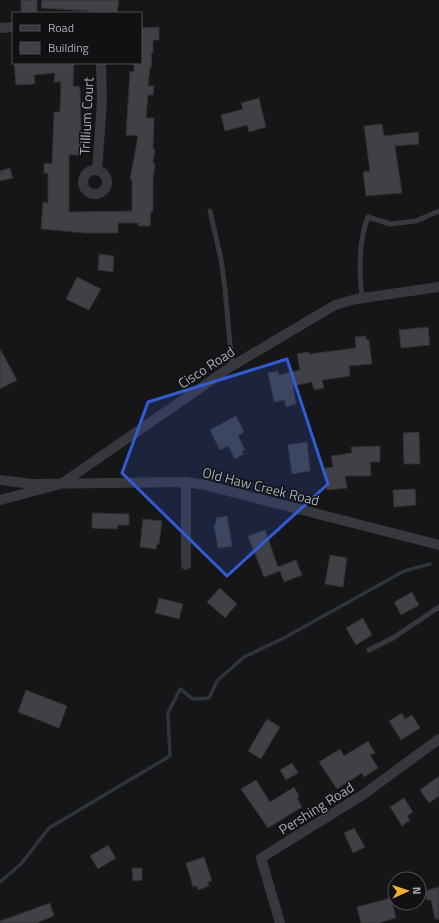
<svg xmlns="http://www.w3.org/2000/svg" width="439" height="923" viewBox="0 0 439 923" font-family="'Titillium Web',sans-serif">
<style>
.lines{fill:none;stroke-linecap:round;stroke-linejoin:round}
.stream{stroke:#2c353c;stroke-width:3.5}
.building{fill:#404145;stroke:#303034}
.service{stroke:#37383d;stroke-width:5}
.minor{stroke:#37383d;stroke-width:10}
.marked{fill:#325cd3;fill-opacity:0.2;stroke:#325cd3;stroke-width:3;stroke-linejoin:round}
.labels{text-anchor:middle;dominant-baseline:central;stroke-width:3;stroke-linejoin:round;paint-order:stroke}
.street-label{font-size:14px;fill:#a8adb8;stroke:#111113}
</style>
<rect width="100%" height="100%" fill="#161618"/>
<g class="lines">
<path class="stream" d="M 0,882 L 21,864 L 49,828 L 170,756 L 168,713 L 180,689 L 193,699 L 209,698 L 217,681 L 244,657 L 284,638 L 404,571 L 430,564"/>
</g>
<path class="building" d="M 21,0 L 37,0 L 37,13 L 21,13 Z
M 42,0 L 119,0 L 117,13 L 89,13 L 89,11 L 41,8 Z
M 159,27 L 159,40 L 153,40 L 153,53 L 151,53 L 152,67 L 150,67 L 148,86 L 154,86 L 153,95 L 148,95 L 146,118 L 154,118 L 153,149 L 155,149 L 153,163 L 155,163 L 153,180 L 153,211 L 151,211 L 150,226 L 138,226 L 139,223 L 118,223 L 118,233 L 85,233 L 41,229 L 43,202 L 48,203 L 48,173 L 44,173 L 44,163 L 52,164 L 54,112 L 60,112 L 61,82 L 54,82 L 55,73 L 34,75 L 35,84 L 16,85 L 14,63 L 74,63 L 73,86 L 80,87 L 81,128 L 80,155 L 69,155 L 69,212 L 132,211 L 132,179 L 130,179 L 138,136 L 126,135 L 130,71 L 134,72 L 134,63 L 141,63 L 141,28 Z
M 259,98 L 266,127 L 249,132 L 247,125 L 225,131 L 221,115 L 243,109 L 241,103 Z
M 382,124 L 384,136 L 418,132 L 419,144 L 395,146 L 402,193 L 366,196 L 363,172 L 370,171 L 364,126 Z
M 10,168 L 13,178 L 0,181 L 0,171 Z
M 99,254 L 114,256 L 113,272 L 98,270 Z
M 77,277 L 101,289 L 89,310 L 66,299 Z
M 428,327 L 430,345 L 401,348 L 399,330 Z
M 366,336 L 366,340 L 369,340 L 372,364 L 349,366 L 350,376 L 322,380 L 324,388 L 314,390 L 312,382 L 293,386 L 296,404 L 286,407 L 285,400 L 274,402 L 268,373 L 278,371 L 279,375 L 300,370 L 297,354 L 309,352 L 309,354 L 356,348 L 355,337 Z
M 0,349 L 17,380 L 0,389 Z
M 236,416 L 244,432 L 238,436 L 245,450 L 242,451 L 243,454 L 235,459 L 228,446 L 220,450 L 210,430 Z
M 419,432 L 420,464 L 404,464 L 403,433 Z
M 307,442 L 310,471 L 292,474 L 288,445 Z
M 380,446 L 380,462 L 370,462 L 371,476 L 345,476 L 347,488 L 327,490 L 325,468 L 333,467 L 331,456 L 352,453 L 351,447 Z
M 415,489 L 416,505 L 394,507 L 393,490 Z
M 92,513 L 129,514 L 129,525 L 118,525 L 117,529 L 92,528 Z
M 227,516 L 232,546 L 218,548 L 214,525 L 216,524 L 216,518 Z
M 143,519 L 162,521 L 159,544 L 157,544 L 156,549 L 140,547 Z
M 265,530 L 278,567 L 296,560 L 302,575 L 284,582 L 280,571 L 264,577 L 248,536 Z
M 330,555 L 347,558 L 343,587 L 325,584 Z
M 220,588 L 237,604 L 225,618 L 207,602 Z
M 412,592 L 419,605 L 401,615 L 394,602 Z
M 159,598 L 183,604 L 179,619 L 155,613 Z
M 363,618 L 372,635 L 356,645 L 346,628 Z
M 26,690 L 67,706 L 59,728 L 18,712 Z
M 402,713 L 405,719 L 412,715 L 420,728 L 401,740 L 389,721 Z
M 267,719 L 280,727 L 261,759 L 248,751 Z
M 368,741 L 375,753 L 370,755 L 378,768 L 364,777 L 362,773 L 337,789 L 319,762 L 340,749 L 344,756 Z
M 292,763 L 298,773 L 286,780 L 280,770 Z
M 439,776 L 439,796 L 429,803 L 420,790 Z
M 256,780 L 270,802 L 294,787 L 299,796 L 297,798 L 302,807 L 268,828 L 241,789 Z
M 404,798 L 413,812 L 407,816 L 410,820 L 402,826 L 390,807 Z
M 354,828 L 365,847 L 353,853 L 344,833 Z
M 108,845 L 116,858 L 98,869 L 90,856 Z
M 204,857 L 212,881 L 208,882 L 209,886 L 198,890 L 197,886 L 193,887 L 186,863 Z
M 132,868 L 142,868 L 142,880 L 133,881 Z
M 439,887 L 439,919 L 435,919 L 431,900 L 427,900 L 424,891 Z
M 391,898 L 396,918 L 378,923 L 361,923 L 357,907 Z
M 50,903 L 54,916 L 36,923 L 0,923 L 0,921 Z"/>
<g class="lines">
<path class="service" d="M 210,211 L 221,259 L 225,289 L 232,366
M 362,298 C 359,272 358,242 368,217 L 390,224 L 416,221 L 439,211
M 369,650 L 393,638 L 439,607"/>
<path class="minor" d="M 0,28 L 13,27
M 97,170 L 102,101 L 101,63
M83 182a12 12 0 1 1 24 0a12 12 0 1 1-24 0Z
M 0,480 L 32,484 L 186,482 L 205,485 L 439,545
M 186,482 L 186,565
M 0,500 L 61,484 L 232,366 L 335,305 L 356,299 L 439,287
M 280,923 L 261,858 L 364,794 L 439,739"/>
</g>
<path class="marked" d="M 287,359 L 328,484 L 227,576 L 122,473 L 148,402 Z"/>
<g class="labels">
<g class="street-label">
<text transform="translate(86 116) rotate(-87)">Trillium Court</text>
<text transform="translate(206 367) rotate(-33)">Cisco Road</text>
<text transform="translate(261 486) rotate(14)">Old Haw Creek Road</text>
<text transform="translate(316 808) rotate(-32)">Pershing Road</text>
</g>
</g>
<rect x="12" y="12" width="130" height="52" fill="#111113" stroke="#4d4f55"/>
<rect x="20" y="25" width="20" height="6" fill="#37383d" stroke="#4d4f55"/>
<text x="48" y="32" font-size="12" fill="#a8adb8">Road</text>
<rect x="20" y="42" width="20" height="12" fill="#404145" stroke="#4d4f55"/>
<text x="48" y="52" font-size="12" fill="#a8adb8">Building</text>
<g transform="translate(407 891) rotate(87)"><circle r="19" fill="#111113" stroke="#4d4f55"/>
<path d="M0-3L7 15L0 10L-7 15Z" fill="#f2b134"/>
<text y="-6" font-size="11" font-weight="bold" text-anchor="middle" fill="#a8adb8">N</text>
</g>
</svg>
